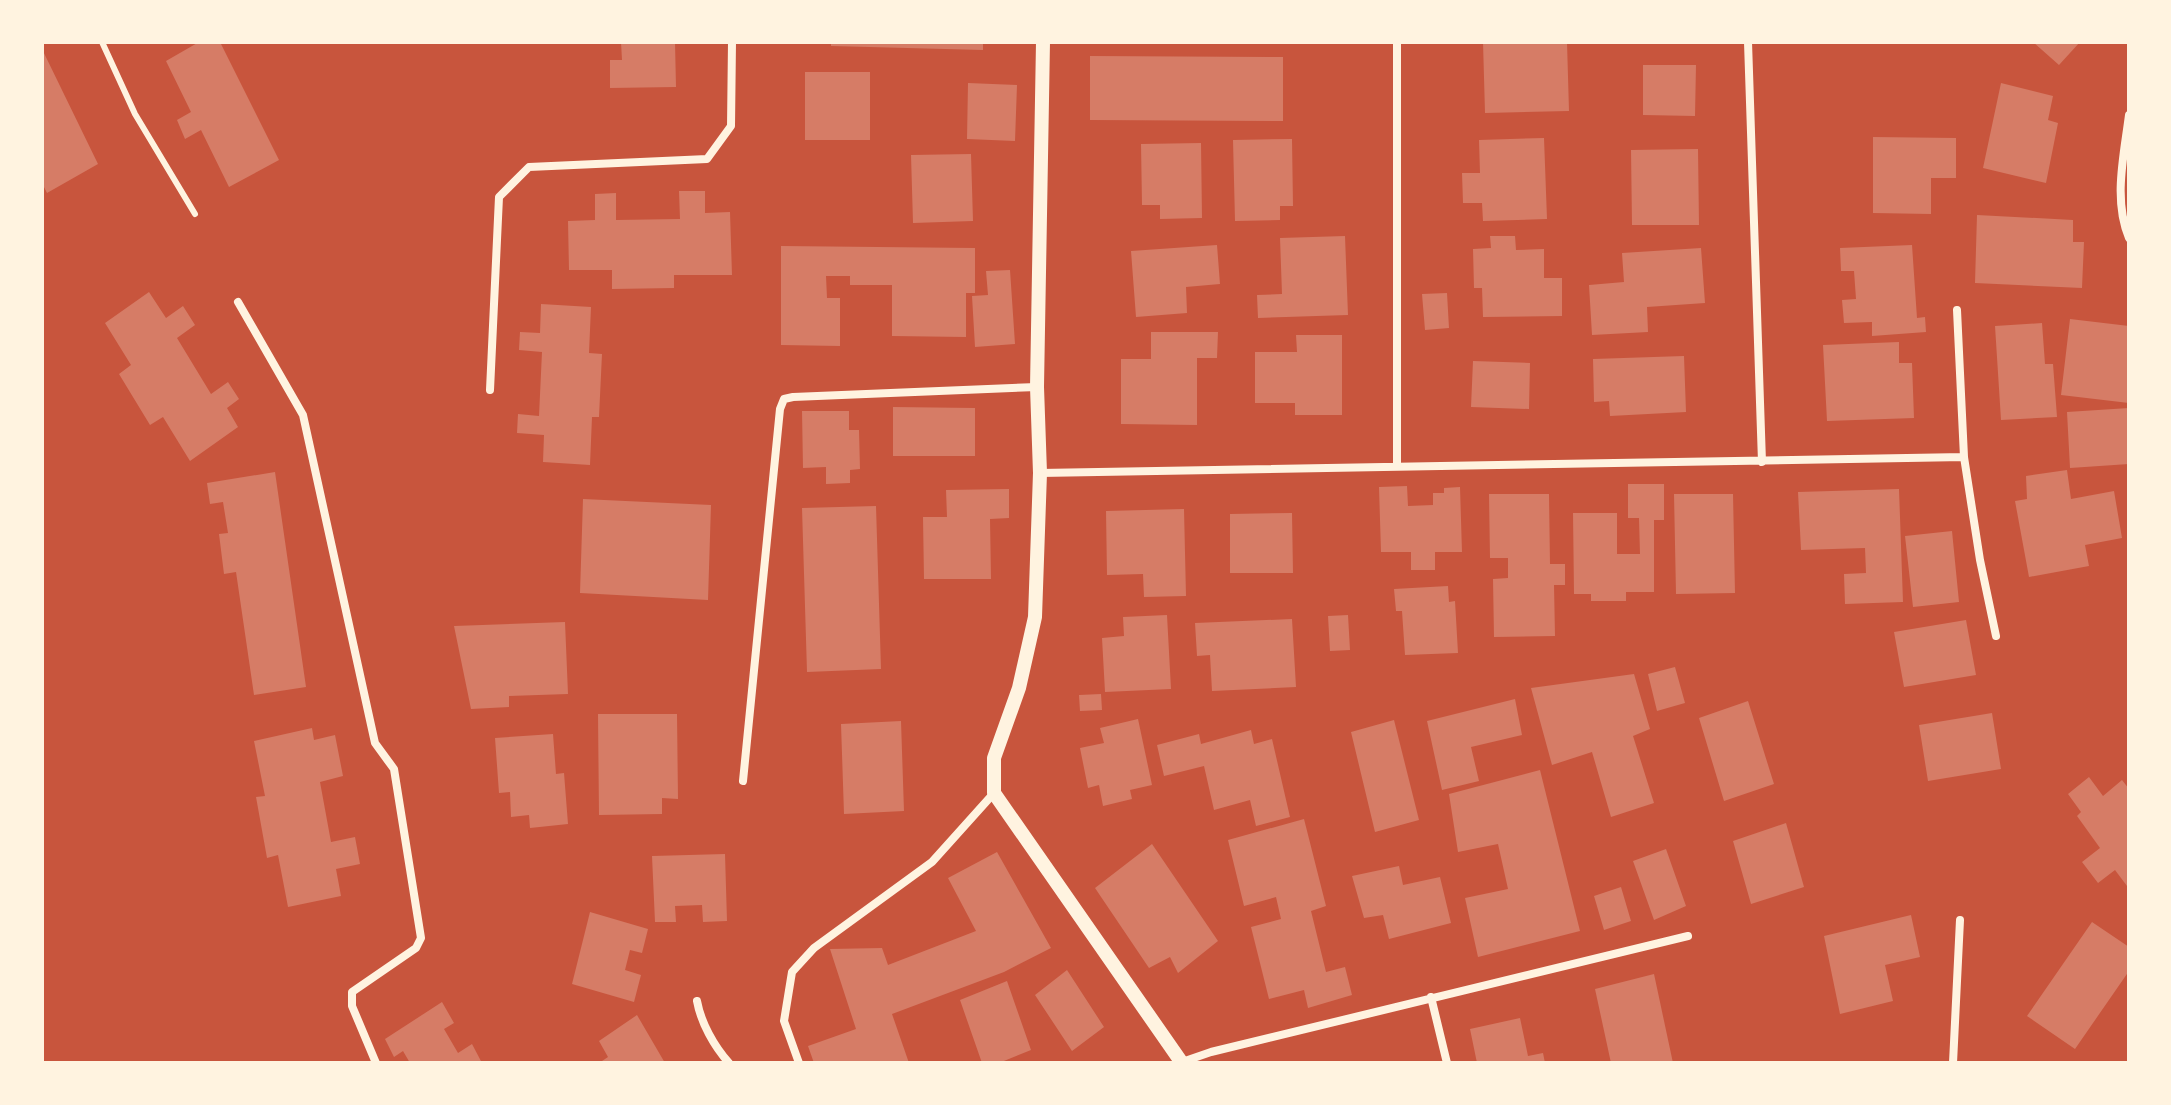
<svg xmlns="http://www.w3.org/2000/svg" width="2171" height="1105" viewBox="0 0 2171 1105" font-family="'Crimson Pro',serif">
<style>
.building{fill:#d67c66}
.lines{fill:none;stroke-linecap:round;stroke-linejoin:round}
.service{stroke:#fff3e0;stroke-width:6}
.minor{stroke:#fff3e0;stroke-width:8}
.tertiary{stroke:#fff3e0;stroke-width:14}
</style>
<rect width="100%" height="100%" fill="#c8553d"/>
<path class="building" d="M 199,42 L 220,42 L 279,160 L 229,187 L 201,130 L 185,139 L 177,120 L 191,112 L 166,61 Z
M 621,42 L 675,42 L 676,87 L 610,88 L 610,60 L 622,60 Z
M 831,42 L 983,42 L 983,50 L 831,46 Z
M 1483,42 L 1567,42 L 1569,111 L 1485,113 Z
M 2033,42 L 2080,42 L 2059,65 Z
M 42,49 L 98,164 L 47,193 L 42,183 Z
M 1090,56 L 1283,57 L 1283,121 L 1090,120 Z
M 1643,65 L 1696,65 L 1695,116 L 1643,115 Z
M 805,72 L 870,72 L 870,140 L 805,140 Z
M 968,83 L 1017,85 L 1015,141 L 967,139 Z
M 2001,83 L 2053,96 L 2048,120 L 2058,123 L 2046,183 L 1983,168 Z
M 1873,137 L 1956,138 L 1956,178 L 1931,178 L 1931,214 L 1873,213 Z
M 1544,138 L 1547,219 L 1483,221 L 1482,203 L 1463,203 L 1462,173 L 1480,173 L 1479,140 Z
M 1292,139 L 1293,206 L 1280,206 L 1280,220 L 1235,221 L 1233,140 Z
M 1201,143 L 1202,218 L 1160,219 L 1160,205 L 1142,205 L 1141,144 Z
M 1698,149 L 1699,225 L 1632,225 L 1631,150 Z
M 971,154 L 973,221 L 913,223 L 911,155 Z
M 679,191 L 705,191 L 705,213 L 730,212 L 732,275 L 674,275 L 674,288 L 612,289 L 612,270 L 569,270 L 568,221 L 595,220 L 595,194 L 616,193 L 616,220 L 680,219 Z
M 1977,215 L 2073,220 L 2073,242 L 2084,242 L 2082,288 L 1975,283 Z
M 1345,236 L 1348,315 L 1258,318 L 1257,295 L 1282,294 L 1280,238 Z
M 1490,236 L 1515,236 L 1516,250 L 1544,249 L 1544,278 L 1562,278 L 1562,316 L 1483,317 L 1482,288 L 1474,288 L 1473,249 L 1491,248 Z
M 1217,245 L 1220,284 L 1186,287 L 1187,313 L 1136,317 L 1131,251 Z
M 1912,245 L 1917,318 L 1925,317 L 1926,332 L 1872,336 L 1872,322 L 1844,323 L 1842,300 L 1856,299 L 1854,271 L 1841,271 L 1840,248 Z
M 781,246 L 975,248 L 975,293 L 966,293 L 966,337 L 892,336 L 892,285 L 850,285 L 850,276 L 826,276 L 827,298 L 840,298 L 840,346 L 781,345 Z
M 1701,248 L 1705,303 L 1647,307 L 1648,332 L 1592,335 L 1589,285 L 1624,282 L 1622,253 Z
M 1010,270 L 1015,344 L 975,347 L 972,296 L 988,295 L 986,271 Z
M 149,292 L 166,318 L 183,306 L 195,325 L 177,338 L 211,394 L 228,382 L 239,399 L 227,408 L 238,427 L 190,461 L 163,417 L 150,425 L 119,374 L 131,365 L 105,323 Z
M 1447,293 L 1449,328 L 1425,330 L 1422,294 Z
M 541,304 L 591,307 L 589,353 L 602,354 L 599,417 L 592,417 L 590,465 L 543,462 L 544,435 L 517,433 L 518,414 L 539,416 L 542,352 L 519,350 L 520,332 L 540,333 Z
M 2070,319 L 2129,326 L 2129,403 L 2061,395 Z
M 2042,323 L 2045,364 L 2053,364 L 2057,417 L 2001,420 L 1995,326 Z
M 1151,332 L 1218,332 L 1217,358 L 1197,358 L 1197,425 L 1121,424 L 1121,359 L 1151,359 Z
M 1296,335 L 1342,335 L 1342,415 L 1295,415 L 1295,403 L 1255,403 L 1255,352 L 1297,352 Z
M 1899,342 L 1899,363 L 1912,363 L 1914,418 L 1827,421 L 1823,345 Z
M 1684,356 L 1686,412 L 1610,416 L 1609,401 L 1594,402 L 1593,359 Z
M 1473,361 L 1530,363 L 1529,409 L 1471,407 Z
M 893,407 L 975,408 L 975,456 L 893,456 Z
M 2129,408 L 2129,464 L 2070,468 L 2067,412 Z
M 802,411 L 849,411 L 849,430 L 859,430 L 860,469 L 850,470 L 850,483 L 826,484 L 826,467 L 803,468 Z
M 2067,470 L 2071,499 L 2114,491 L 2122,538 L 2085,545 L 2089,566 L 2029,577 L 2015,501 L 2027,499 L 2026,476 Z
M 275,472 L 306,687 L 254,695 L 236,572 L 224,574 L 219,534 L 228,533 L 223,502 L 210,504 L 207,483 Z
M 1628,484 L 1664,484 L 1664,520 L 1654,520 L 1654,592 L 1626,592 L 1626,601 L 1591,601 L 1591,594 L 1574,594 L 1573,513 L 1617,513 L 1617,554 L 1640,554 L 1639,518 L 1628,518 Z
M 1407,486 L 1408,506 L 1433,505 L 1433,493 L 1444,493 L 1444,488 L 1460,487 L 1462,552 L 1435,552 L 1435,570 L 1411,570 L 1411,552 L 1381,552 L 1379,487 Z
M 1009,489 L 1009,518 L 990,519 L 991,579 L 924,579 L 923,517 L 947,517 L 946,490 Z
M 1899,489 L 1903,602 L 1845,604 L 1844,574 L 1866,573 L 1865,548 L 1801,550 L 1798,492 Z
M 1489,494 L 1549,494 L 1550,564 L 1565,564 L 1565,585 L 1554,585 L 1555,636 L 1494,637 L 1493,579 L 1508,578 L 1508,558 L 1490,558 Z
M 1674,494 L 1733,494 L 1735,593 L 1676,594 Z
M 583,499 L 711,505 L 708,600 L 580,593 Z
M 876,506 L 881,669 L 807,672 L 802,508 Z
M 1184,509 L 1186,596 L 1144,597 L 1143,574 L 1107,575 L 1106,511 Z
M 1292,513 L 1293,573 L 1230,573 L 1230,514 Z
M 1952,531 L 1959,602 L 1913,607 L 1905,536 Z
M 1448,586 L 1449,602 L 1455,601 L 1458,653 L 1405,655 L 1402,611 L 1396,611 L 1394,589 Z
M 1167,615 L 1171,689 L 1105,692 L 1102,638 L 1124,636 L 1123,617 Z
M 1348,615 L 1350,650 L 1330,651 L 1328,616 Z
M 1292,619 L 1296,687 L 1212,691 L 1210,655 L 1197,656 L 1195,623 Z
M 1966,620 L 1976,675 L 1904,687 L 1894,632 Z
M 565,622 L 568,694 L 509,696 L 509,707 L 471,709 L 454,626 Z
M 1675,667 L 1685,703 L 1657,711 L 1648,674 Z
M 1634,674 L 1650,729 L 1633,736 L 1654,803 L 1611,817 L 1592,752 L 1552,765 L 1531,688 Z
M 1101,694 L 1102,710 L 1080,711 L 1079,695 Z
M 1515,699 L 1522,735 L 1471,747 L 1479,781 L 1442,790 L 1427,721 Z
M 1748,701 L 1774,784 L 1724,801 L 1699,718 Z
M 1992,713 L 2001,769 L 1928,781 L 1919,725 Z
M 598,714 L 677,714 L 678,799 L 662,798 L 662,814 L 599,815 Z
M 1138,719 L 1152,785 L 1130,790 L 1132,799 L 1103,806 L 1099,785 L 1088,788 L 1080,748 L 1104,743 L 1100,728 Z
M 1394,720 L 1419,820 L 1375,832 L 1351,732 Z
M 901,721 L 904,811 L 844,814 L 841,724 Z
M 312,728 L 314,740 L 335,735 L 343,776 L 320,782 L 331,842 L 355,837 L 360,864 L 336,869 L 341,896 L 288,907 L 278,855 L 267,858 L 256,797 L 265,796 L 254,741 Z
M 1251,730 L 1254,744 L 1272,739 L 1290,817 L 1256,826 L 1250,800 L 1214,810 L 1204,766 L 1164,776 L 1157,745 L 1199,734 L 1201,744 Z
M 553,734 L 556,774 L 564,773 L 568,824 L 530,828 L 529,815 L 511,817 L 510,792 L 499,793 L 495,738 Z
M 1540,770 L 1580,931 L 1478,957 L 1465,898 L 1508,889 L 1498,844 L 1458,852 L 1449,794 Z
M 2089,777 L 2103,796 L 2122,780 L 2129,789 L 2129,884 L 2127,886 L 2115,870 L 2098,883 L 2082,862 L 2100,848 L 2077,816 L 2081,812 L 2068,794 Z
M 1304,819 L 1326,906 L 1311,911 L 1326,972 L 1345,967 L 1352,995 L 1308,1008 L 1304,990 L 1269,999 L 1251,927 L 1281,919 L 1276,897 L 1244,906 L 1228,840 Z
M 1786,823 L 1804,887 L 1751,904 L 1733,841 Z
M 1152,844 L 1218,941 L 1178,973 L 1170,957 L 1149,968 L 1095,888 Z
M 1666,849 L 1686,906 L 1654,920 L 1633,861 Z
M 997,852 L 1051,948 L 1004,972 L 892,1014 L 909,1063 L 814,1063 L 808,1046 L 856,1029 L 830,949 L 882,948 L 888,965 L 976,931 L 948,878 Z
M 725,854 L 727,921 L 703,922 L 702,905 L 675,906 L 676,922 L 655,922 L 652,856 Z
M 1399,866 L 1403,885 L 1440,877 L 1451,923 L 1389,939 L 1383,915 L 1364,918 L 1352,876 Z
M 1621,887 L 1631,921 L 1604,930 L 1594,896 Z
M 590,912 L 648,929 L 642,953 L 630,950 L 625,970 L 641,975 L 634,1002 L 572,984 Z
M 1911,915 L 1920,957 L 1885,965 L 1893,1001 L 1840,1014 L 1824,936 Z
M 2092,922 L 2129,947 L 2129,971 L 2075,1049 L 2027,1016 Z
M 1067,970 L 1104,1027 L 1072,1051 L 1035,995 Z
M 1654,974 L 1673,1063 L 1611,1063 L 1595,989 Z
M 1007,981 L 1031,1050 L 999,1063 L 982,1063 L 960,1000 Z
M 442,1002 L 454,1023 L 444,1029 L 458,1053 L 472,1044 L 482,1063 L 410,1063 L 403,1051 L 394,1057 L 385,1039 Z
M 637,1015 L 665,1063 L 599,1063 L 608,1057 L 599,1041 Z
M 1520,1018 L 1528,1056 L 1543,1053 L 1545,1063 L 1477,1063 L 1470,1029 Z"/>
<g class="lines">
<path class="service" d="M 102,42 L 135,114 L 195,214"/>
<path class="minor" d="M 1397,42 L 1397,466
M 1748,42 L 1762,462
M 2129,115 C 2124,155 2113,200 2129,238
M 238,302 L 303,415 L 375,743 L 394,769 L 421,938 L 416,948 L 352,992 L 352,1006 L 376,1063
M 490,390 L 499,197 L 529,167 L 707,159 L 731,126 L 732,42
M 1964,457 L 1980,560 L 1996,636
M 1040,473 L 1964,457 L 1957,310
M 743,781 L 780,409 L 784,399 L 793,397 L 1037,387
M 1431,997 L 1447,1063
M 697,1001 C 701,1023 714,1046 729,1063
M 1182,1062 L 1211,1052 L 1688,936
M 799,1063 L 784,1021 L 792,972 L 814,948 L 932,862 L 994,793
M 1953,1063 L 1960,920"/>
<path class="tertiary" d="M 1043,42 L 1037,387 L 1040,473 L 1035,617 L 1019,688 L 994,758 L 994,793 L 1182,1063"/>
</g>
<rect width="2171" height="1105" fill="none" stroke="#fff3e0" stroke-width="88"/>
</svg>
